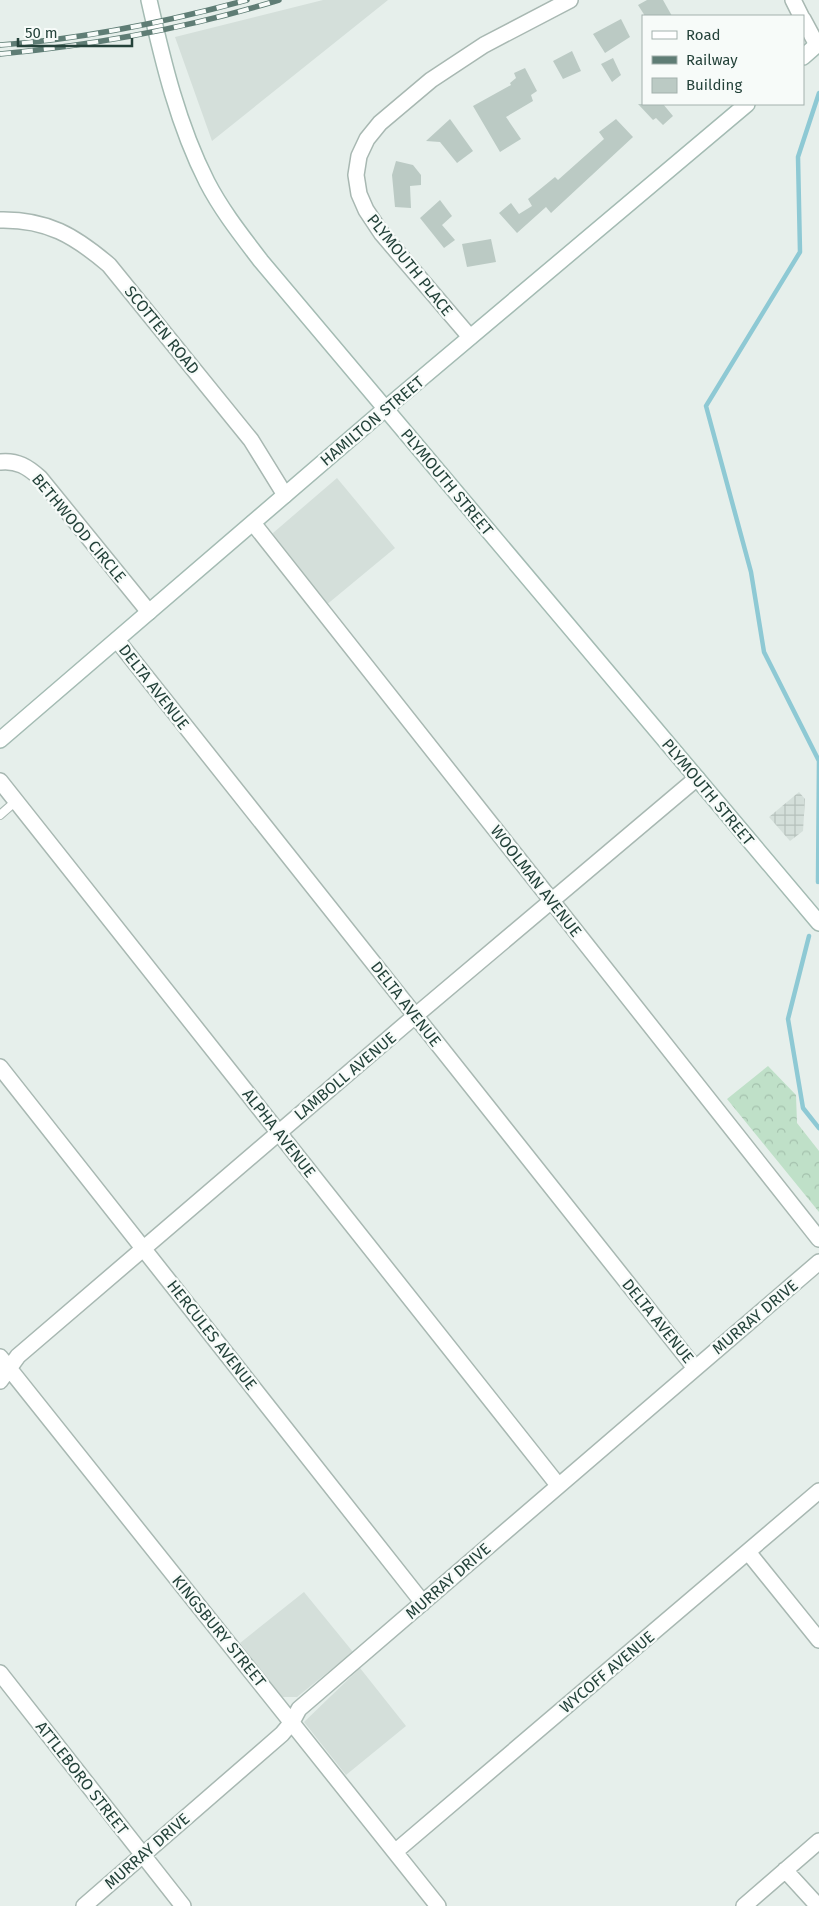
<svg xmlns="http://www.w3.org/2000/svg" width="819" height="1906" viewBox="0 0 819 1906" font-family="'Fira Sans',sans-serif">
<style>
.built{fill:#d4dfda}
.industrial{fill:url(#industrial-grid)}
.forest{fill:url(#forest-crowns)}
.lines{fill:none;stroke-linecap:round;stroke-linejoin:round}
.stream{stroke:#8ec9d4;stroke-width:4.5}
.building{fill:#bbcac4}
.lane-casing{stroke:#a8b8b2;stroke-width:10}
.street-casing{stroke:#a8b8b2;stroke-width:18}
.secondary-casing{stroke:#a4bbb3;stroke-width:18}
.lane{stroke:#fff;stroke-width:8}
.street{stroke:#fff;stroke-width:15}
.secondary{stroke:#fff;stroke-width:15}
.rail-casing{stroke:#5f7d75;stroke-width:5.5}
.rail{stroke:#f7fbf9;stroke-width:4;stroke-dasharray:11;stroke-linecap:butt}
.labels{text-anchor:middle;dominant-baseline:central;stroke-width:4.5;stroke-linejoin:round;paint-order:stroke}
.street-label{font-size:16px;fill:#24423a;stroke:#f7fbf9}
</style>
<defs>
<pattern id="industrial-grid" width="8" height="8" patternUnits="userSpaceOnUse" patternTransform="scale(1.25)"><rect width="8" height="8" fill="#d4dfda"/><path d="M0 4h8M4 0v8" fill="none" stroke="#b6c1bc"/></pattern>
<pattern id="forest-crowns" width="20" height="18" patternUnits="userSpaceOnUse" patternTransform="scale(1.25)"><rect width="20" height="18" fill="#bfe0c8"/><path d="M2 6a3 3 0 1 1 6 0M12 15a3 3 0 1 1 6 0" fill="none" stroke="#a4c1ad"/></pattern>
</defs>
<rect width="100%" height="100%" fill="#e6efeb"/>
<path class="built" d="M 323,0 L 388,0 L 212,141 L 175,37 Z
M 337,478 L 395,548 L 325,606 L 274,540 L 273,533 Z
M 304,1592 L 353,1652 L 297,1697 L 282,1697 L 240,1643 Z
M 360,1668 L 406,1726 L 346,1775 L 304,1722 Z"/>
<path class="industrial" d="M 799,792 L 805,799 L 803,831 L 790,841 L 769,817 Z"/>
<path class="forest" d="M 768,1066 L 796,1095 L 797,1123 L 819,1151 L 819,1212 L 727,1099 Z"/>
<g class="lines">
<path class="stream" d="M 818,882 L 819,761 L 764,652 L 751,572 L 706,406 L 800,252 L 798,157 L 819,93
M 809,936 L 788,1019 L 803,1108 L 819,1128"/>
</g>
<path class="building" d="M 647,0 L 663,0 L 672,16 L 645,16 L 638,5 Z
M 621,19 L 630,37 L 605,53 L 593,34 Z
M 572,51 L 581,71 L 563,79 L 553,61 Z
M 613,58 L 621,75 L 612,82 L 601,64 Z
M 525,68 L 537,91 L 531,95 L 533,101 L 506,117 L 521,139 L 500,152 L 473,106 L 511,85 L 510,83 L 516,78 L 514,73 Z
M 638,104 L 663,104 L 673,116 L 663,125 L 656,118 L 653,120 Z
M 450,119 L 473,151 L 457,163 L 440,142 L 426,141 Z
M 616,119 L 633,137 L 551,213 L 546,207 L 517,233 L 499,213 L 511,203 L 519,214 L 532,206 L 528,199 L 555,177 L 558,180 L 604,139 L 599,132 Z
M 396,161 L 413,165 L 421,175 L 421,185 L 410,186 L 411,208 L 395,207 L 392,175 Z
M 440,200 L 452,216 L 442,225 L 455,240 L 444,248 L 420,218 Z
M 491,239 L 496,262 L 467,267 L 462,244 Z"/>
<g class="lines">
<g class="lane-casing">
<path id="lane" d="M 0,815 L 16,801"/>
</g>
<g class="street-casing">
<path id="street" d="M 793,0 L 801,16
M 803,19 L 817,45
M 0,220 C 47,219 75,236 109,265 L 251,440 L 285,495
M 470,337 L 382,234 L 366,210 L 359,194 L 356,175 L 359,156 L 367,139 L 380,123 L 431,80 L 484,45 L 570,0
M 0,462 C 17,460 28,467 40,478 L 149,612
M 253,523 L 819,1239
M 117,640 L 695,1368
M 0,781 L 558,1485
M 0,1067 L 423,1603
M 0,1357 L 438,1906
M 0,1381 L 18,1356 L 415,1016 L 697,778
M 748,1552 L 819,1640
M 0,1673 L 183,1906
M 396,1851 L 819,1491
M 785,1870 L 818,1906
M 84,1906 L 282,1734 L 292,1722 L 299,1709 L 819,1262
M 744,1906 L 819,1841"/>
</g>
<g class="secondary-casing">
<path id="secondary" d="M 149,0 C 163,62 178,125 207,182 C 222,211 242,236 261,261 L 819,923
M 803,57 L 819,43
M 0,740 L 385,409 L 747,104"/>
</g>
<use href="#lane" class="lane"/>
<use href="#street" class="street"/>
<use href="#secondary" class="secondary"/>
<g class="rail-casing">
<path id="rail" d="M 0,45 C 84,39 166,22 247,0
M 0,54 C 95,45 188,28 279,0"/>
</g>
<use href="#rail" class="rail"/>
</g>
<g class="labels">
<g class="street-label">
<text transform="translate(410 265) rotate(51)">PLYMOUTH PLACE</text>
<text transform="translate(162 330) rotate(51)">SCOTTEN ROAD</text>
<text transform="translate(372 421) rotate(-40)">HAMILTON STREET</text>
<text transform="translate(447 482) rotate(50)">PLYMOUTH STREET</text>
<text transform="translate(79 528) rotate(50)">BETHWOOD CIRCLE</text>
<text transform="translate(154 687) rotate(52)">DELTA AVENUE</text>
<text transform="translate(708 792) rotate(50)">PLYMOUTH STREET</text>
<text transform="translate(536 881) rotate(52)">WOOLMAN AVENUE</text>
<text transform="translate(406 1004) rotate(52)">DELTA AVENUE</text>
<text transform="translate(345 1076) rotate(-40)">LAMBOLL AVENUE</text>
<text transform="translate(279 1133) rotate(52)">ALPHA AVENUE</text>
<text transform="translate(755 1317) rotate(-40)">MURRAY DRIVE</text>
<text transform="translate(658 1321) rotate(51)">DELTA AVENUE</text>
<text transform="translate(212 1335) rotate(52)">HERCULES AVENUE</text>
<text transform="translate(448 1581) rotate(-41)">MURRAY DRIVE</text>
<text transform="translate(219 1631) rotate(51)">KINGSBURY STREET</text>
<text transform="translate(607 1672) rotate(-40)">WYCOFF AVENUE</text>
<text transform="translate(82 1778) rotate(52)">ATTLEBORO STREET</text>
<text transform="translate(147 1851) rotate(-41)">MURRAY DRIVE</text>
</g>
</g>
<rect x="642" y="15" width="162" height="90" fill="#f7fbf9" stroke="#a3b1ad"/>
<rect x="652" y="31" width="25" height="8" fill="#ffffff" stroke="#a3b1ad"/>
<text x="686" y="40" font-size="15" fill="#24423a">Road</text>
<rect x="652" y="56" width="25" height="8" fill="#5f7d75" stroke="#a3b1ad"/>
<text x="686" y="65" font-size="15" fill="#24423a">Railway</text>
<rect x="652" y="78" width="25" height="15" fill="#bbcac4" stroke="#a3b1ad"/>
<text x="686" y="90" font-size="15" fill="#24423a">Building</text>
<path d="M18 38v8h114v-8" fill="none" stroke="#24423a" stroke-width="2.5"/>
<text x="25" y="38" font-size="15" fill="#24423a" stroke="#f7fbf9" stroke-width="4" paint-order="stroke">50 m</text>
</svg>
